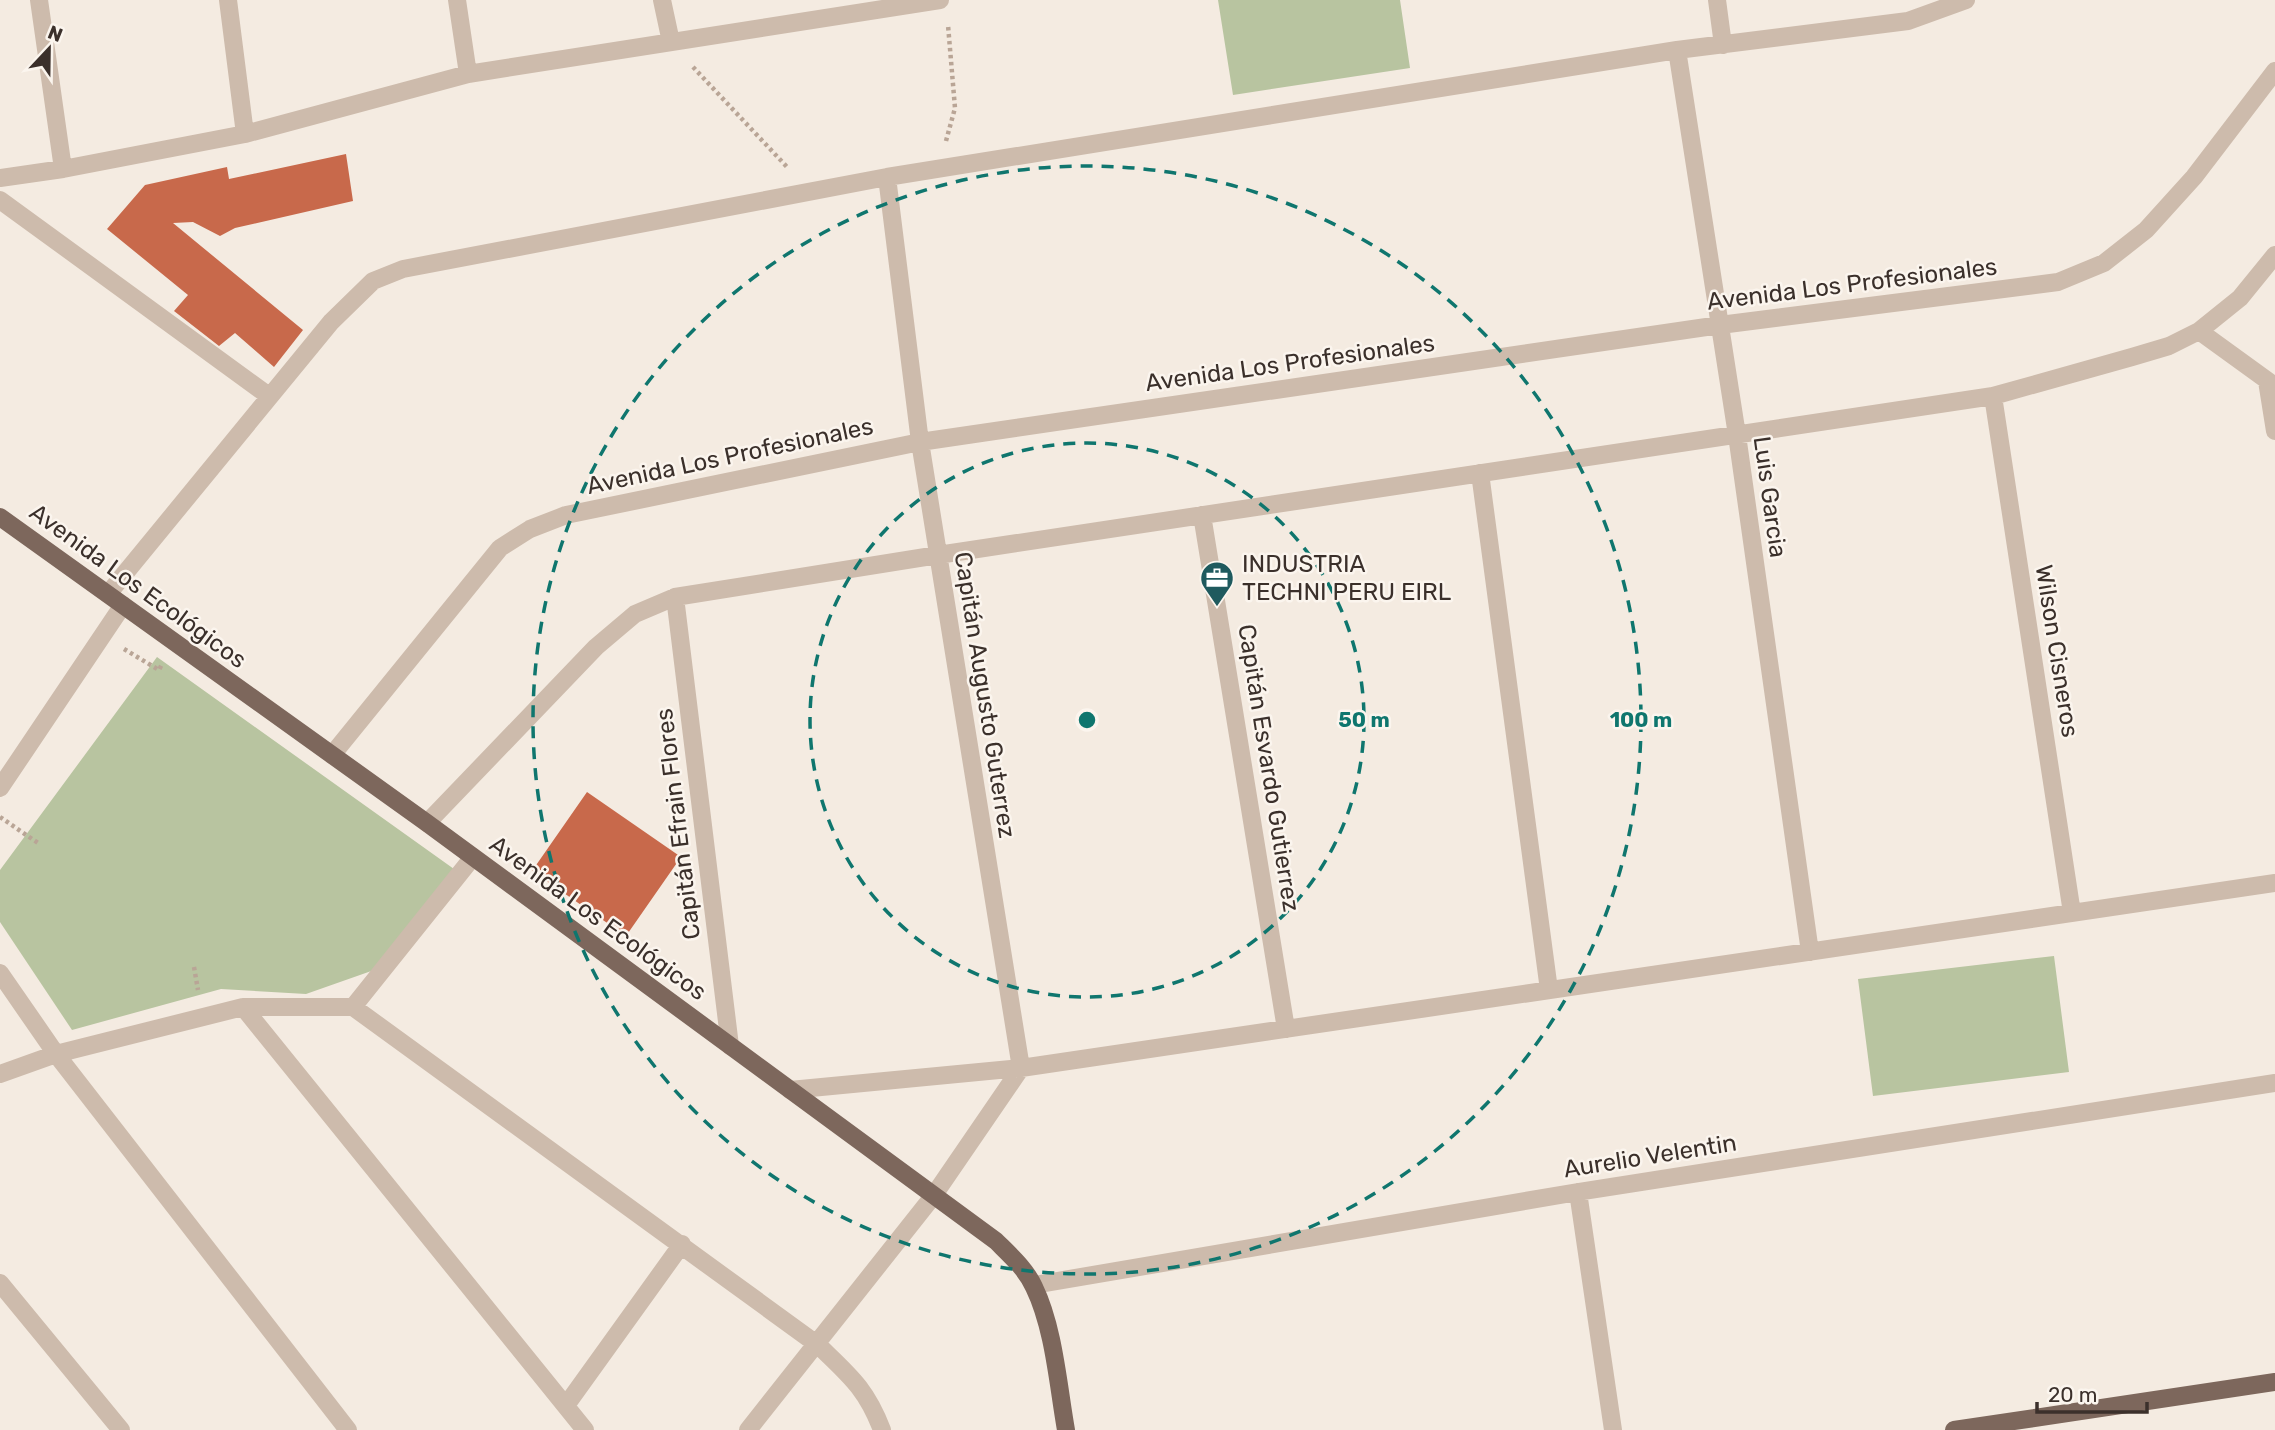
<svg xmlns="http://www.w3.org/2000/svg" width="2275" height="1430" viewBox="0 0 2275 1430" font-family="Rubik,sans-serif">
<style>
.green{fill:#b8c4a0}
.building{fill:#c8694b}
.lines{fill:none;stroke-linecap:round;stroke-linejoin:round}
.path{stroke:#b9a596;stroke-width:4.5;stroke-dasharray:3.5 3.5;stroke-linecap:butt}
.minor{stroke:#cdbbac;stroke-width:18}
.major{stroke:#7d675c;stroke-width:18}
.ring{fill:none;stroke:#0f766e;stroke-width:3.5;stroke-dasharray:12 9}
.labels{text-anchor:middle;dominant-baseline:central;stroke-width:5;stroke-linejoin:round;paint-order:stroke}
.street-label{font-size:24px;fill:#3b302b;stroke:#fbf5ee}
.poi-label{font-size:24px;fill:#3b302b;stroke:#fbf5ee;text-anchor:start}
.centre{fill:#0f766e;stroke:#fbf5ee;stroke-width:3.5}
.ring-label{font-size:21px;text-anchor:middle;font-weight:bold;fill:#0f766e;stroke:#fbf5ee;stroke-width:5;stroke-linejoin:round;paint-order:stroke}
</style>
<rect width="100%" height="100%" fill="#f4ebe1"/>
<path class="green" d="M 1218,0 L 1400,0 L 1410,68 L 1233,95 Z
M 157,657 L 454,869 L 377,969 L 306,994 L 221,989 L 72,1030 L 0,922 L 0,870 Z
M 2054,956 L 2069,1072 L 1873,1096 L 1858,979 Z"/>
<path class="building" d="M 346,154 L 353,201 L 235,228 L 220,236 L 193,222 L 173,223 L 303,330 L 274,367 L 235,333 L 219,346 L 174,311 L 188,295 L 107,229 L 145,185 L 227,167 L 229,179 Z
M 587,792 L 681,857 L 626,936 L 532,871 Z"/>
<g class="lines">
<path class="path" d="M 693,67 L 788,168
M 946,141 L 955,108 L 948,25
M 124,649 L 159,670 L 162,664
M 0,817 L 38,843
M 194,967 L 198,990"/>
<path class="minor" d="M 39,0 L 63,169
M 228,0 L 245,134
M 457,0 L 468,74
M 662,0 L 671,42
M 1717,0 L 1723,45
M 1677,50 L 1737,435 L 1810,952
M 0,178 L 63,169 L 245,134 L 468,74 L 940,0
M 0,200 L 269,396
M 2199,331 L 2275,386
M 2267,381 L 2275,431
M 1993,396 L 2072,913
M 1480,473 L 1549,990
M 1202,515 L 1286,1029
M 108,594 L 331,322 L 373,281 L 403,269 L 887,177 L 1677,50 L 1908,21 L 1966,0
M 675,597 L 730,1046
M 332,755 L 500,548 L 530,529 L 566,515 L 920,442 L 1720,325 L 2058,282 L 2104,263 L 2146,230 L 2194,177 L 2275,71
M 0,788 L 123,605
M 427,823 L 596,647 L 635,614 L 675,597 L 938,555 L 1993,396 L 2132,357 L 2169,346 L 2199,331 L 2240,298 L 2275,255
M 0,973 L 56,1054 L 348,1430
M 243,1007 L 585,1430
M 353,1007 L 473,857
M 0,1074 L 56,1054 L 243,1007 L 353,1007 L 818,1345 C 849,1375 866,1388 882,1430
M 790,1090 L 1021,1068 L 2275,883
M 1578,1192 L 1613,1430
M 0,1283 L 121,1430
M 1034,1285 L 1578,1192 L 2275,1083
M 567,1404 L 682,1244
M 748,1430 L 934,1195 L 1021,1068 L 920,442 L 887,177"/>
<path class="major" d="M 0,517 L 427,823 L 996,1241 C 1010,1255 1026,1269 1034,1287 C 1054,1328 1058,1385 1066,1430
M 1954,1430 L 2275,1382"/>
</g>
<g class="ring">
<circle cx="1087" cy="720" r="277"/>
<circle cx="1087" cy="720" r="554"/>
</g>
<defs>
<g id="office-pin" transform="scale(1.75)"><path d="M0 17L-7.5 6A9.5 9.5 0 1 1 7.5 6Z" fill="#1f5a5e" stroke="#fbf5ee"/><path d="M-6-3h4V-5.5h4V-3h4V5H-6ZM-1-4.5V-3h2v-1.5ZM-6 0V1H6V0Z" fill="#fff"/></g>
</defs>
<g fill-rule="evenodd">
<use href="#office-pin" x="1217" y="578"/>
</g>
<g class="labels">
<g class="street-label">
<text transform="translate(1852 284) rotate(-7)">Avenida Los Profesionales</text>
<text transform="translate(1290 363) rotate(-8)">Avenida Los Profesionales</text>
<text transform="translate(730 456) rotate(-12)">Avenida Los Profesionales</text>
<text transform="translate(1770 497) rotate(82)">Luis Garcia</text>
<text transform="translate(138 586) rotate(36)">Avenida Los Ecológicos</text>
<text transform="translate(2057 651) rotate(81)">Wilson Cisneros</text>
<text transform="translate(985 695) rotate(81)">Capitán Augusto Guterrez</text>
<text transform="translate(1269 768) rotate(81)">Capitán Esvardo Gutierrez</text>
<text transform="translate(678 824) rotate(-97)">Capitán Efrain Flores</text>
<text transform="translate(598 918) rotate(36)">Avenida Los Ecológicos</text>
<text transform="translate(1650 1156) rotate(-9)">Aurelio Velentin</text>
</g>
<g class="poi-label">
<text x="1242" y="564">INDUSTRIA<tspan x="1242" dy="28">TECHNI PERU EIRL</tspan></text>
</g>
</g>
<circle cx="1087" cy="720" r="10" class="centre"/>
<g class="ring-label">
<text x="1364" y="727">50 m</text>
<text x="1641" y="727">100 m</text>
</g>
<g transform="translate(49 49) rotate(22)" stroke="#fbf5ee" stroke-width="5" paint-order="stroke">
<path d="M0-5L12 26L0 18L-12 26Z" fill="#3b302b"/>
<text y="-10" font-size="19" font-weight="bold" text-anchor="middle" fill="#3b302b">N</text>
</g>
<path d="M2037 1402v10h110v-10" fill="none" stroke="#3b302b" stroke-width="3.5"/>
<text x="2048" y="1402" font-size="21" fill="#3b302b" stroke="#fbf5ee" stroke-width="5" paint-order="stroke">20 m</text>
</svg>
